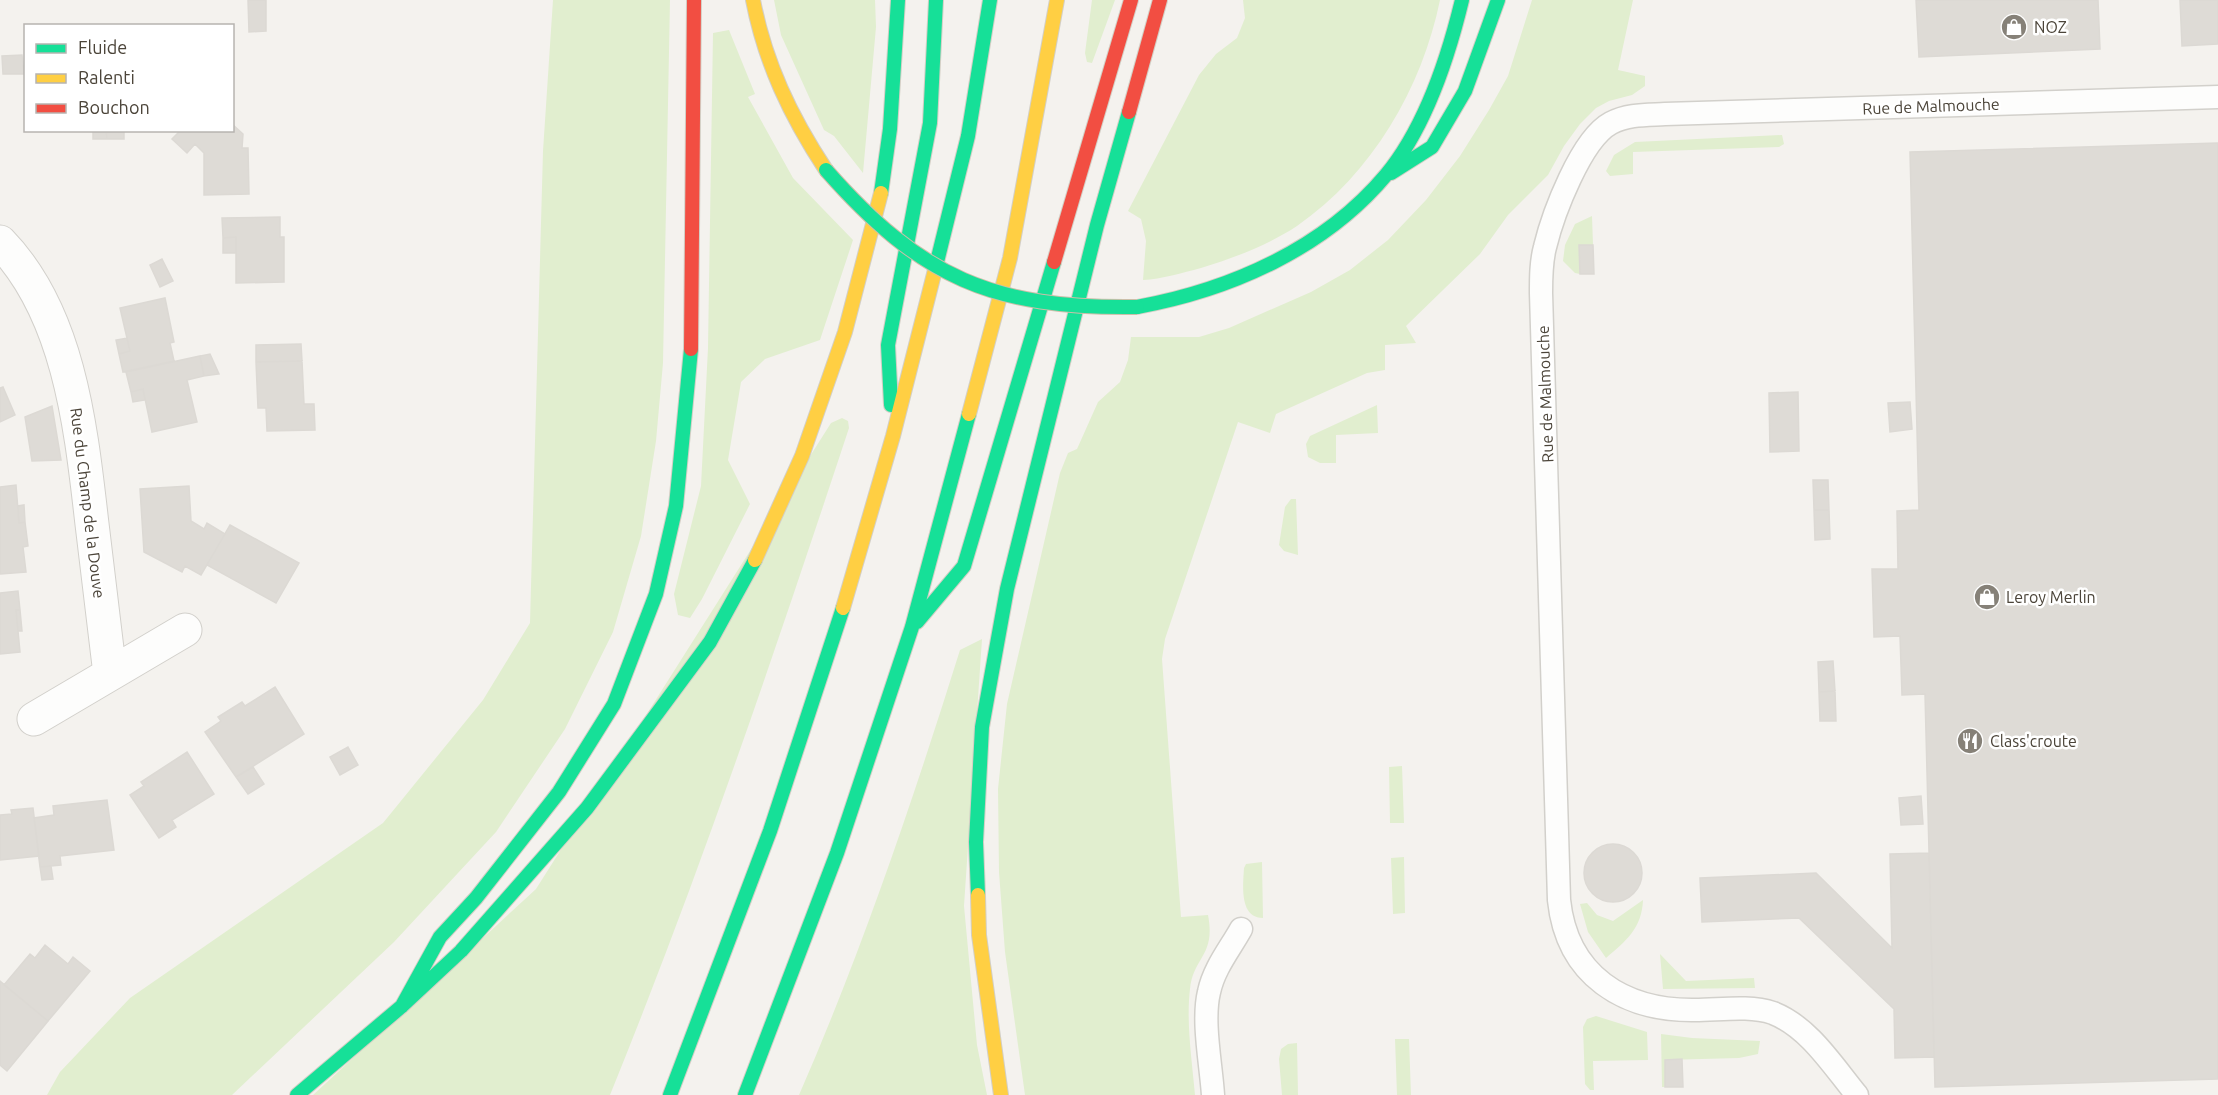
<svg xmlns="http://www.w3.org/2000/svg" width="2218" height="1095" viewBox="0 0 2218 1095" font-family="Ubuntu,sans-serif">
<style>
.green{fill:#e1eecf}
.building{fill:#dedbd6;stroke:#dcd9d4;stroke-width:1.5}
.lines{fill:none;stroke-linecap:round;stroke-linejoin:round}
.lane-casing{stroke:#d2d0cb;stroke-width:25}
.street-casing{stroke:#d2d0cb;stroke-width:35}
.fast-casing{stroke:#d3cfc5;stroke-width:16}
.slow-casing{stroke:#d3cfc5;stroke-width:16}
.jam-casing{stroke:#d3cfc5;stroke-width:16}
.lane{stroke:#fdfdfc;stroke-width:22}
.street{stroke:#fdfdfc;stroke-width:33}
.fast{stroke:#16e098;stroke-width:14}
.slow{stroke:#ffcf43;stroke-width:14}
.jam{stroke:#f24e42;stroke-width:14}
.fast-bridge-casing{stroke:#ccbfa9;stroke-width:16;stroke-linecap:butt}
.fast-bridge{stroke:#16e098;stroke-width:14}
.labels{text-anchor:middle;dominant-baseline:central;stroke-width:5;stroke-linejoin:round;paint-order:stroke}
.poi-label{font-size:16px;fill:#4b4439;stroke:#fff;text-anchor:start}
.street-label{font-size:16px;fill:#4b4439;stroke:#fff}
</style>
<rect width="100%" height="100%" fill="#f4f2ee"/>
<path class="green" d="M 553,0 L 670,0 L 663,363 L 656,441 L 641,536 L 613,632 L 565,729 L 496,832 L 394,942 L 232,1095 L 47,1095 L 60,1072 L 130,998 L 383,823 L 483,700 L 530,623 L 543,151 Z
M 774,0 L 875,0 L 876,27 L 863,173 L 834,136 L 824,130 L 781,35 Z
M 1092,0 L 1115,0 L 1092,63 L 1087,62 L 1085,53 Z
M 1243,0 L 1440,0 C 1422,88 1372,174 1297,226 C 1268,245 1234,258 1201,268 C 1182,273 1162,279 1143,280 L 1146,241 L 1141,219 L 1128,211 L 1199,75 L 1216,54 L 1237,38 L 1245,18 Z
M 1532,0 L 1633,0 L 1618,70 L 1645,76 L 1645,86 L 1632,95 L 1609,101 L 1596,108 L 1580,124 L 1564,146 L 1548,175 L 1508,215 L 1480,254 L 1406,326 L 1416,343 L 1385,345 L 1385,370 L 1367,373 L 1276,414 L 1270,433 L 1238,422 L 1165,639 L 1162,659 L 1181,917 L 1208,915 C 1216,956 1193,957 1190,989 C 1186,1023 1192,1060 1195,1095 L 1025,1095 L 1005,952 L 999,872 L 998,789 L 1007,704 L 1060,473 L 1068,453 L 1077,449 L 1098,402 L 1120,382 L 1128,360 L 1131,337 L 1199,337 L 1229,328 L 1311,292 L 1350,270 L 1388,240 L 1426,200 L 1460,156 L 1489,110 L 1508,76 Z
M 729,30 L 755,94 L 748,97 L 793,178 L 853,240 L 820,340 L 765,359 L 741,382 L 728,460 L 750,504 L 702,599 L 690,618 L 678,615 L 674,594 L 701,486 L 708,348 L 713,33 Z
M 1782,135 L 1784,144 L 1779,147 L 1633,152 L 1633,174 L 1610,176 L 1606,171 L 1614,155 L 1635,142 Z
M 1592,216 L 1593,245 L 1579,245 L 1580,274 L 1575,273 L 1563,261 L 1565,245 L 1575,224 Z
M 1377,405 L 1378,433 L 1336,435 L 1336,463 L 1320,463 L 1308,457 L 1306,444 L 1310,436 Z
M 842,418 L 848,421 L 849,428 C 775,652 699,876 610,1095 L 313,1095 L 536,889 L 831,423 Z
M 1291,499 L 1296,499 L 1298,555 L 1284,551 L 1279,545 L 1285,507 Z
M 982,639 L 964,906 L 977,1045 L 987,1095 L 799,1095 C 862,951 913,800 960,650 Z
M 1402,766 L 1404,823 L 1390,823 L 1389,767 Z
M 1404,857 L 1405,913 L 1393,914 L 1391,858 Z
M 1262,862 L 1263,918 C 1239,918 1243,885 1244,868 L 1246,864 Z
M 1643,900 C 1642,928 1626,941 1606,958 L 1588,932 L 1580,904 L 1587,903 L 1597,915 L 1613,921 Z
M 1660,954 L 1686,981 L 1754,978 L 1755,988 L 1663,989 Z
M 1596,1016 L 1647,1032 L 1648,1060 L 1593,1061 L 1594,1090 L 1590,1090 L 1585,1084 L 1583,1027 L 1587,1019 Z
M 1661,1034 L 1692,1038 L 1760,1041 L 1758,1054 L 1739,1058 L 1665,1060 L 1665,1087 L 1662,1087 Z
M 1395,1039 L 1409,1039 L 1411,1095 L 1397,1095 Z
M 1297,1043 L 1298,1095 L 1282,1095 L 1279,1059 L 1281,1049 L 1288,1044 Z"/>
<path class="building" d="M 248,0 L 266,0 L 266,31 L 249,32 Z
M 1916,0 L 2098,0 L 2100,49 L 1919,57 Z
M 2180,0 L 2218,0 L 2218,44 L 2182,46 Z
M 22,55 L 24,74 L 3,74 L 2,56 Z
M 232,124 L 243,134 L 242,148 L 248,148 L 249,194 L 204,195 L 204,153 L 195,144 L 187,153 L 172,139 L 181,130 L 232,130 Z
M 93,130 L 106,130 L 107,139 L 93,139 Z
M 106,130 L 124,130 L 124,139 L 107,139 Z
M 2218,143 L 2218,1079 L 1935,1087 L 1925,694 L 1902,695 L 1900,636 L 1874,637 L 1872,569 L 1898,569 L 1897,511 L 1919,510 L 1910,152 Z
M 280,217 L 280,237 L 284,237 L 284,282 L 236,283 L 236,237 L 223,238 L 222,218 Z
M 236,237 L 236,253 L 223,253 L 223,238 Z
M 1579,245 L 1593,245 L 1594,274 L 1580,274 Z
M 162,259 L 173,281 L 160,287 L 150,265 Z
M 165,298 L 174,342 L 170,343 L 174,361 L 123,372 L 119,354 L 130,351 L 120,308 Z
M 127,338 L 130,351 L 119,354 L 116,340 Z
M 301,344 L 302,361 L 256,362 L 256,345 Z
M 210,354 L 219,374 L 204,376 L 200,356 Z
M 200,356 L 204,376 L 187,380 L 197,422 L 152,432 L 143,389 L 131,392 L 126,372 Z
M 302,361 L 304,404 L 314,404 L 315,430 L 267,431 L 266,408 L 258,408 L 256,362 Z
M 3,387 L 15,415 L 0,422 L 0,388 Z
M 143,389 L 145,400 L 133,402 L 131,392 Z
M 1798,392 L 1799,451 L 1770,452 L 1769,393 Z
M 1910,402 L 1912,429 L 1890,432 L 1888,403 Z
M 52,406 L 61,460 L 32,461 L 25,417 Z
M 1813,480 L 1828,480 L 1829,510 L 1814,510 Z
M 16,485 L 19,523 L 25,522 L 28,546 L 23,547 L 26,572 L 0,574 L 0,487 Z
M 189,486 L 191,521 L 204,529 L 207,523 L 225,534 L 201,575 L 185,566 L 182,572 L 144,552 L 140,489 Z
M 24,505 L 25,522 L 19,523 L 18,506 Z
M 1814,510 L 1829,510 L 1830,539 L 1815,540 Z
M 230,525 L 299,563 L 276,603 L 207,565 Z
M 18,591 L 20,610 L 16,610 L 20,652 L 0,654 L 0,593 Z
M 16,610 L 20,610 L 22,631 L 18,631 Z
M 1833,661 L 1835,691 L 1819,692 L 1818,662 Z
M 275,687 L 304,734 L 236,777 L 205,732 L 221,721 L 218,717 L 242,702 L 245,706 Z
M 1835,691 L 1836,721 L 1820,721 L 1819,692 Z
M 348,747 L 358,765 L 340,775 L 330,757 Z
M 187,752 L 214,794 L 172,820 L 176,827 L 159,838 L 130,795 L 144,786 L 141,782 Z
M 253,767 L 264,784 L 248,794 L 236,777 Z
M 1921,796 L 1923,824 L 1901,825 L 1899,798 Z
M 107,800 L 114,850 L 60,856 L 61,865 L 40,867 L 34,818 L 54,815 L 53,806 Z
M 33,808 L 39,856 L 0,860 L 0,815 L 12,814 L 11,810 Z
M1584 873a29 29 0 1 1 58 0a29 29 0 1 1-58 0Z
M 1929,853 L 1934,1057 L 1895,1058 L 1894,1009 L 1799,918 L 1702,922 L 1700,878 L 1816,873 L 1892,948 L 1890,854 Z
M 51,866 L 53,879 L 42,880 L 40,867 Z
M 45,945 L 68,964 L 73,957 L 90,971 L 48,1021 L 4,985 L 30,954 L 35,958 Z
M 0,981 L 48,1021 L 7,1071 L 0,1065 Z
M 1682,1059 L 1683,1087 L 1665,1087 L 1665,1060 Z"/>
<g class="lines">
<g class="lane-casing">
<path id="lane" d="M 1213,1095 C 1211,1064 1202,1021 1209,992 C 1214,968 1230,949 1241,929
M 1857,1095 C 1833,1066 1809,1027 1773,1013 C 1749,1005 1720,1010 1695,1010 C 1624,1011 1567,976 1559,900 L 1541,293 C 1541,277 1541,262 1545,247 C 1553,214 1581,139 1611,123 C 1628,114 1647,115 1665,114 L 2218,97"/>
</g>
<g class="street-casing">
<path id="street" d="M 0,242 C 70,314 81,429 92,524 C 98,574 104,624 110,674
M 34,719 L 185,630"/>
</g>
<g class="fast-casing">
<path id="fast" d="M 1391,173 L 1432,147 L 1465,91 L 1498,0
M 881,193 L 890,129 L 898,0
M 935,270 L 968,136 L 990,0
M 1137,307 C 1230,290 1324,249 1386,175 C 1425,128 1448,58 1462,0
M 891,405 L 888,345 L 930,123 L 936,0
M 917,622 L 964,566 L 1054,262
M 978,895 L 976,842 L 982,727 L 1007,589 L 1097,225 L 1129,112
M 402,1006 L 440,937 L 476,898 L 559,792 L 614,704 L 656,594 L 676,506 L 691,349
M 297,1095 L 402,1006 L 461,951 L 587,808 L 710,642 L 755,560
M 670,1095 L 770,831 L 843,608
M 745,1095 L 837,853 L 912,627 L 969,414"/>
</g>
<g class="slow-casing">
<path id="slow" d="M 753,0 C 765,63 791,117 826,170
M 969,414 L 1010,258 L 1057,0
M 755,560 L 802,456 L 845,332 L 881,193
M 843,608 L 893,436 L 935,270
M 978,895 L 979,935 L 1001,1095"/>
</g>
<g class="jam-casing">
<path id="jam" d="M 1129,112 L 1160,0
M 1054,262 L 1131,0
M 691,349 L 694,0"/>
</g>
<use href="#lane" class="lane"/>
<use href="#street" class="street"/>
<use href="#fast" class="fast"/>
<use href="#slow" class="slow"/>
<use href="#jam" class="jam"/>
<g class="fast-bridge-casing">
<path id="fast-bridge" d="M 826,170 C 921,278 993,309 1137,307"/>
</g>
<use href="#fast-bridge" class="fast-bridge"/>
</g>
<defs>
<g id="shop-disc" transform="scale(1.35)"><circle r="9.5" fill="#868178" stroke="#fff"/><path d="M-5-2.5h2.3a2.7 3.5 0 0 1 5.4 0H5L5.5 6h-11ZM-1.5-2.5h3a1.5 2.3 0 0 0-3 0Z" fill="#fff"/></g>
<g id="restaurant-disc" transform="scale(1.35)"><circle r="9.5" fill="#868178" stroke="#fff"/><path d="M-5-6h1v4h1v-4h1v4h1v-4h1v5L-1.5 .5V6h-2V.5L-5-1ZM5-6V6H3V1.5H1.5Q1.5-4 5-6Z" fill="#fff"/></g>
</defs>
<g fill-rule="evenodd">
<use href="#shop-disc" x="2014" y="27"/>
<use href="#shop-disc" x="1987" y="597"/>
<use href="#restaurant-disc" x="1970" y="741"/>
</g>
<g class="labels">
<g class="poi-label">
<text x="2034" y="27">NOZ</text>
<text x="2006" y="597">Leroy Merlin</text>
<text x="1990" y="741">Class'croute</text>
</g>
<g class="street-label">
<text transform="translate(1931 106) rotate(-2)">Rue de Malmouche</text>
<text transform="translate(1545 394) rotate(-92)">Rue de Malmouche</text>
<text transform="translate(88 503) rotate(83)">Rue du Champ de la Douve</text>
</g>
</g>
<rect x="24" y="24" width="210" height="108" fill="#ffffff" stroke="#b7b4b0" stroke-width="1.5"/>
<rect x="36" y="44" width="30" height="9" fill="#16e098" stroke="#b7b4b0" stroke-width="1.5"/>
<text x="78" y="54" font-size="18" fill="#4b4439">Fluide</text>
<rect x="36" y="74" width="30" height="9" fill="#ffcf43" stroke="#b7b4b0" stroke-width="1.5"/>
<text x="78" y="84" font-size="18" fill="#4b4439">Ralenti</text>
<rect x="36" y="104" width="30" height="9" fill="#f24e42" stroke="#b7b4b0" stroke-width="1.5"/>
<text x="78" y="114" font-size="18" fill="#4b4439">Bouchon</text>
</svg>
